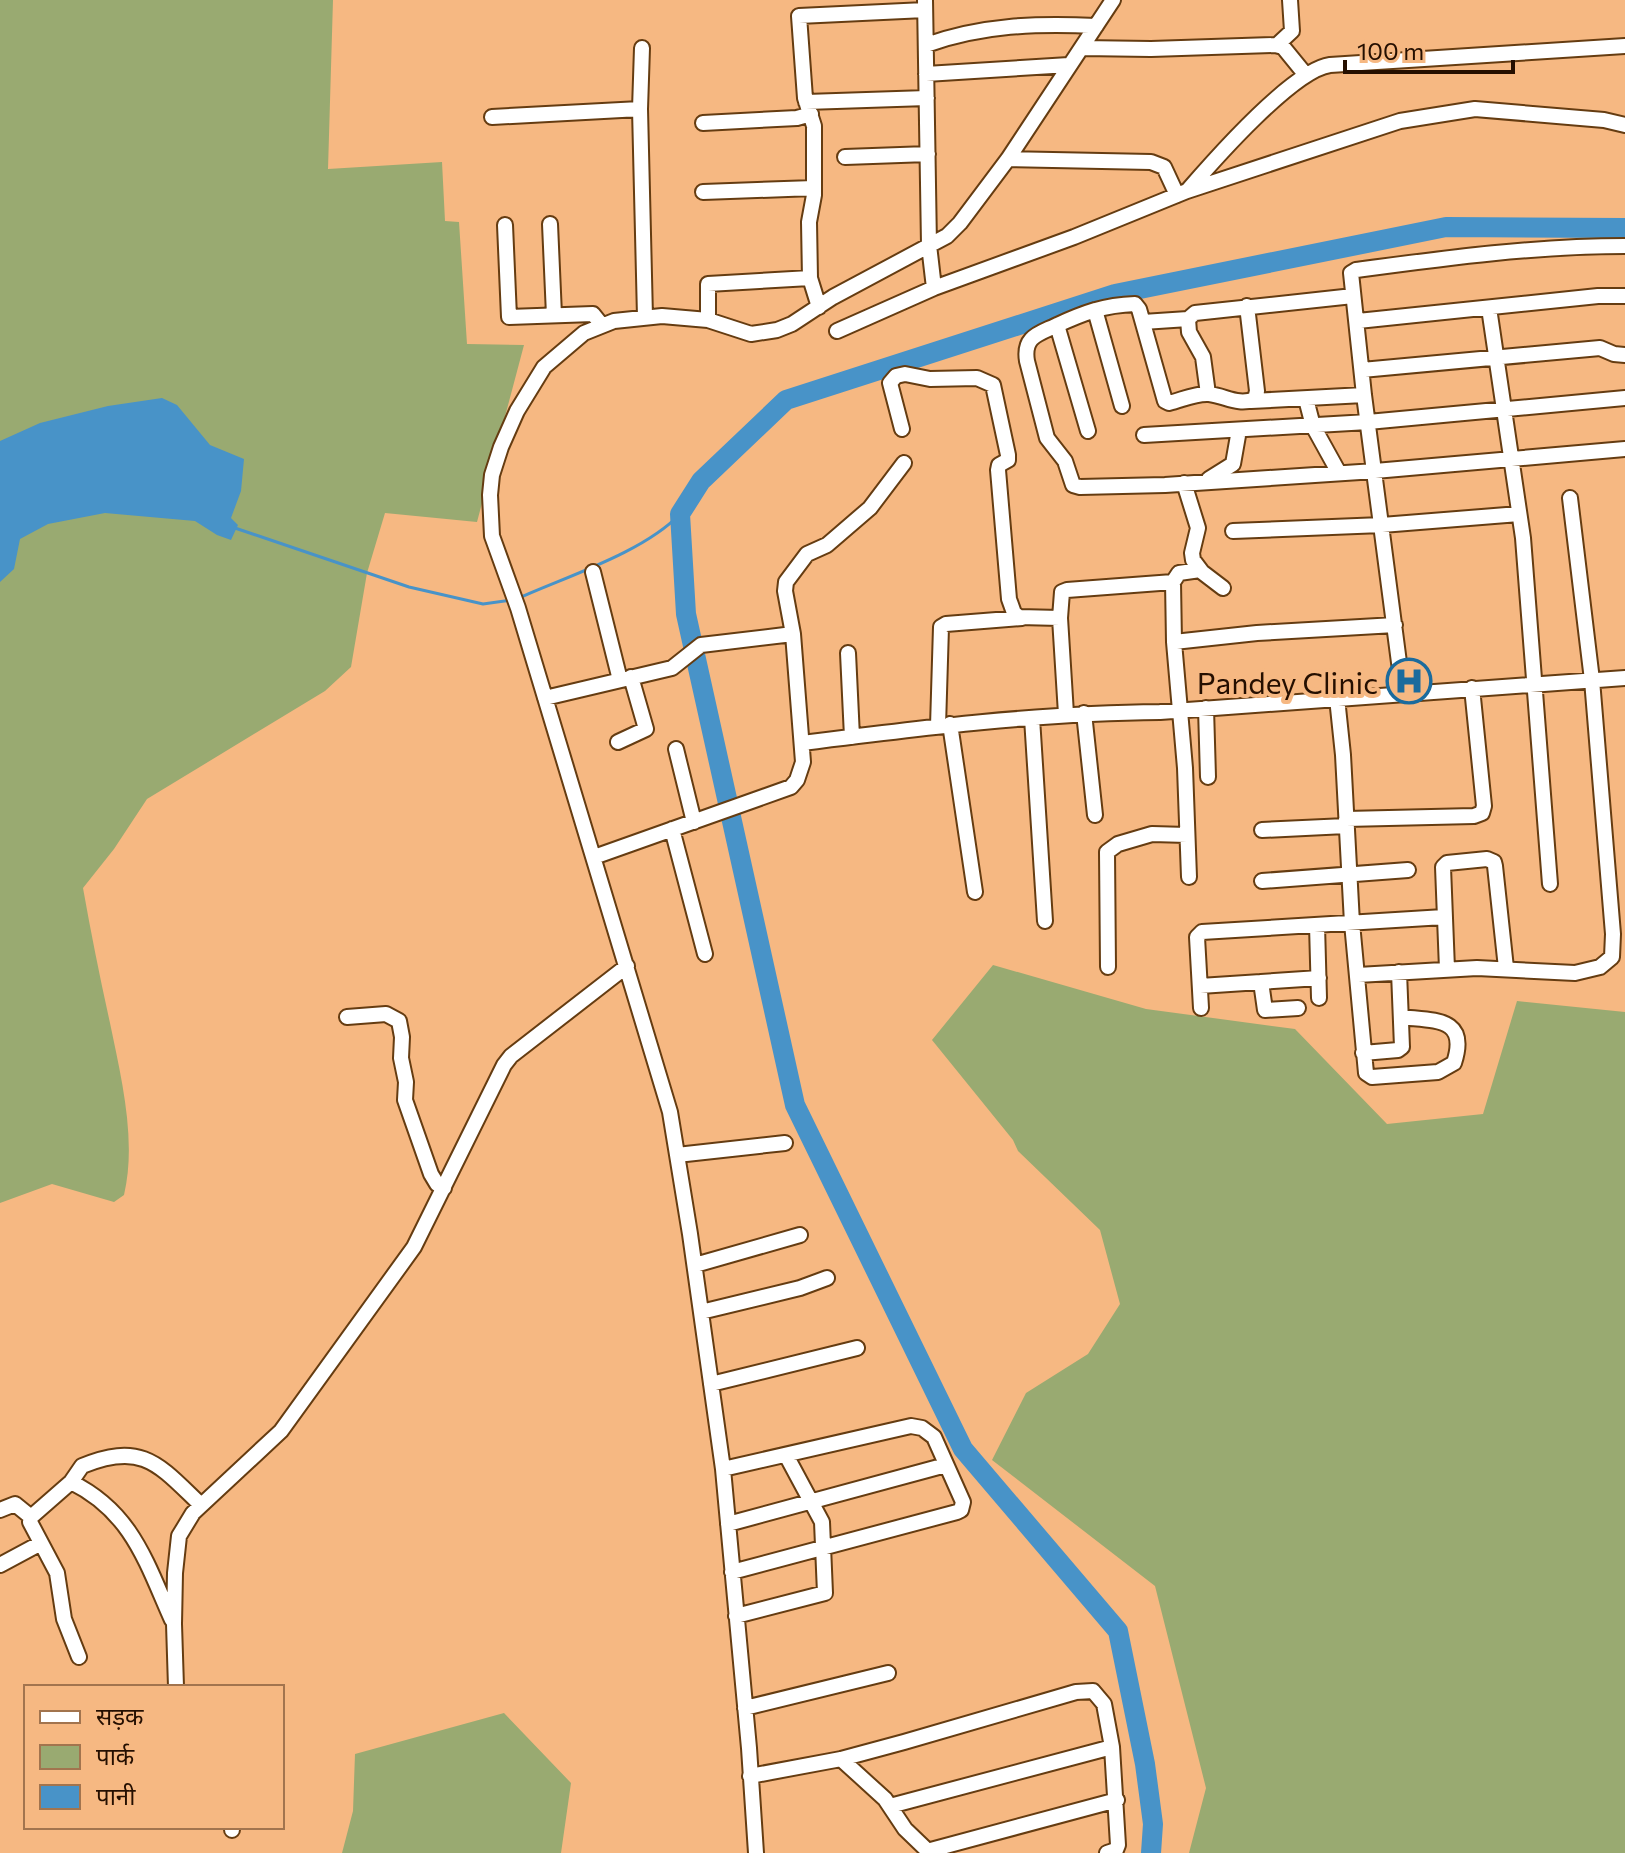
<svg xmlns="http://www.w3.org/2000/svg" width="1625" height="1853" viewBox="0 0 1625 1853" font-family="Commissioner,'Noto Sans Devanagari',sans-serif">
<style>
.green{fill:#99aa71}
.water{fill:#4893c8}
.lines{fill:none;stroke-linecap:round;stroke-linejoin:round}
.stream{stroke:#4893c8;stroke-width:3}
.river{stroke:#4893c8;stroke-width:20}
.minor-casing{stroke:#653c11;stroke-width:18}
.minor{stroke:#fff;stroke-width:14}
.labels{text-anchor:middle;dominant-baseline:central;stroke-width:8;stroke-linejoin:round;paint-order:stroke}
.poi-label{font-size:30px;fill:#250f00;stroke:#f6b882;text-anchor:end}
</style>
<rect width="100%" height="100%" fill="#f6b882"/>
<path class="green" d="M 0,0 L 333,0 L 328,169 L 442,162 L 445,221 L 459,222 L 467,344 L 524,345 L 477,522 L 385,513 L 367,573 L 351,667 L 325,691 L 147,799 L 114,849 L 83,888 C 91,933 100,978 110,1023 C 121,1077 137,1140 124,1195 L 114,1202 L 52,1184 L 0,1203 Z
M 993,965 L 1146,1009 L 1295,1029 L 1387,1124 L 1483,1114 L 1517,1001 L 1625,1012 L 1625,1853 L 1189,1853 L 1206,1788 L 1155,1586 L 992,1460 L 1026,1393 L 1088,1354 L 1120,1304 L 1100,1230 L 1018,1151 L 1013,1140 L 932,1040 Z
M 504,1713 L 571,1783 L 561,1853 L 342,1853 L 353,1811 L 355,1754 Z"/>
<path class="water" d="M 162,398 L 177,405 L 210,445 L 244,459 L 241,491 L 231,518 L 238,525 L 231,540 L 217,535 L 195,521 L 105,513 L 48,524 L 20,539 L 14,569 L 0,582 L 0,441 L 40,423 L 108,406 Z"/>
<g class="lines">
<path class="stream" d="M 235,528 L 409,587 L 483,604 L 512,600
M 519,598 C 568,576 644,552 680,514"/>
<path class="river" d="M 1151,1853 L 1153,1824 L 1145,1764 L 1118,1631 L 963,1449 L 795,1105 L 686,614 L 680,514 L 701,481 L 786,400 L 1115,294 L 1446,227 L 1625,228"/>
<g class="minor-casing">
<path id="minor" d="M 925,0 L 929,245 L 934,288 L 1074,237 L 1187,191 L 1400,121 L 1475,109 L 1604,120 L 1625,125
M 926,45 C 981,25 1038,23 1096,26
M 1277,45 L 1292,31 L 1290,0
M 642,48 L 640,109 L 645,317
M 1082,48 L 1151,49 L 1275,45 L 1283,47 L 1305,74
M 926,74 L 1069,65
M 806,102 L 927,98
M 492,117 L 640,109
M 703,123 L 797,118 L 811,114
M 845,157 L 928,154
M 1008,159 L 1151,162 L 1164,167 L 1177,195
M 1188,190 C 1214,160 1293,70 1330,65 L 1625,46
M 703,192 L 814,188
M 550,224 L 554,315
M 505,225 L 509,317 L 593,314 L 601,324
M 1247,306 L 1257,391 L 1255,399 C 1238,406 1226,396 1209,394 C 1195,393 1182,400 1169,403 L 1165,401 L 1139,309 L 1135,304 C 1104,305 1083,313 1055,326 C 1038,334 1023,337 1027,361 L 1047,438 L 1065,461 L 1073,485 L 1080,487 L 1165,485 L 1375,471 L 1625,449
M 819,307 L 810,278 L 809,222 L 814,195 L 814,126 L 805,98 L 799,16 L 925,10
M 1489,308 L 1523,538 L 1550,884
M 1095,310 L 1122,406
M 708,320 L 708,284 L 810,278
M 1358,321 L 1598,296 L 1625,296
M 1143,322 L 1188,319
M 1057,325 L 1088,431
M 837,331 L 934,288
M 1362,370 L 1600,348 L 1614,354 L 1625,355
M 1208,394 L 1203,357 L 1189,332 L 1188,319 L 1195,313 L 1353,296
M 1306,399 L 1313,426 L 1339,473
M 1251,401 L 1364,395
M 902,429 L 890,383 L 896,376 L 905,374 L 930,379 L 977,378 L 993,385 L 1008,455 L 1008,460 L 999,465 L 998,470 L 1009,599 L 1014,613 L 1019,617 L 1060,618
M 1144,435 L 1368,422 L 1625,398
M 1209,479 L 1233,464 L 1239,430
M 1184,483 L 1198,528 L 1192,553 L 1193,560 L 1202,572 L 1223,588
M 1233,531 L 1382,525 L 1519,514
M 593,572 L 620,680
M 793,634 L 785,591 L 786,582 L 807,554 L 827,545 L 870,508 L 904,463
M 1174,642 L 1257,633 L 1395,625
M 848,653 L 852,737
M 1403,693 L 1364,395 L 1351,273 L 1356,270 C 1446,258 1534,246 1625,246
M 545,698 L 672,668 L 701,645 L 793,634 L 803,762 L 797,780 L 791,787 L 594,857
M 1337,698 L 1343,755 L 1352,923 L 1366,1073 L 1372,1077 L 1438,1072 L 1454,1063 C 1469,1017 1435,1021 1401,1017
M 1206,708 L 1208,777
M 1084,713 L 1095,815
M 1066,714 L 1060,618 L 1062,592 L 1067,590 L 1173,582
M 1032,718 L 1045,921
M 950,724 L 975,892
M 938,726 L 941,627 L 946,624 L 1022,618
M 618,742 L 646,729 L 631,677
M 802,743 C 921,728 1040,713 1160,712 L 1625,678
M 676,749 L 694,822
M 1346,819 L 1474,816 L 1482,813 L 1484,806 L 1472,688
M 672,829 L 705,954
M 1262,830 L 1346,826
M 1189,877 L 1185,768 L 1174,642 L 1173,582 L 1179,573 L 1200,570
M 1262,881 L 1408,870
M 1317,925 L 1319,998
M 1108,967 L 1107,852 L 1118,844 L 1152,834 L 1187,835
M 1447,969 L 1443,867 L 1447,863 L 1487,859 L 1494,862 L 1495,866 L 1506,968
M 1358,975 L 1477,968 L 1575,973 L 1600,967 L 1612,957 L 1613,934 L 1592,680 L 1570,498
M 1261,982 L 1265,1010 L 1298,1008
M 1200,986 L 1319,978
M 1201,1008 L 1197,937 L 1202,932 L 1444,917
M 347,1017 L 386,1014 L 399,1021 L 402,1037 L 401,1058 L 406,1082 L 405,1100 L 431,1174 L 437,1184 L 444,1188
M 1363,1053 L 1398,1050 L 1402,1047 L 1399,972
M 677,1155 L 785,1143
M 695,1265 L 800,1235
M 701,1312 L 800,1288 L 827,1278
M 711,1384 L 857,1348
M 723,1469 L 911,1426 L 922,1428 L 934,1437 L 963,1502 L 961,1510 L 957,1512 L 732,1572
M 71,1482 C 132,1512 146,1562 172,1620
M 0,1510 L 15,1504 L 31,1517
M 728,1524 L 946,1465
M 0,1565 L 41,1543
M 736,1616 L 825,1593 L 822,1522 L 786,1455
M 79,1657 L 64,1619 L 57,1573 L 30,1522 L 31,1517 L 71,1482 L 82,1466 C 143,1441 159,1465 201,1505
M 176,1687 L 174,1624 L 175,1573 L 179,1536 L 193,1513 L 281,1431 L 414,1247 L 504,1065 L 511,1056 L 627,966
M 745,1708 L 888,1673
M 841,1759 L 885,1799 L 905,1829 L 930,1853
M 750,1776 L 841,1759 L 904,1742 L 1076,1692 L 1093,1691 L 1104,1704 L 1112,1747 L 1118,1845 L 1116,1850 L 1107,1853
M 890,1806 L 1112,1747
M 232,1827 L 232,1830
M 927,1851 L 1117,1800
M 756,1853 L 749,1748 L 723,1469 L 690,1234 L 670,1112 L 518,608 L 492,536 L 490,495 L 492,475 L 501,447 L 517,411 L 544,367 L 584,333 L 614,321 L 662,316 L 708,320 L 751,334 L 777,330 L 792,324 L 833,297 L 947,236 L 960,223 L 1008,159 L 1113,0"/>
</g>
<use href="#minor" class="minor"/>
</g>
<defs>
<g id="hospital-ring" transform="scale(2.3)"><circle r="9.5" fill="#f6b882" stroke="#1b6b9d" stroke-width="1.5"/><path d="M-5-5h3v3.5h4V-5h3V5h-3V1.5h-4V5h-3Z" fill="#1b6b9d"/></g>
</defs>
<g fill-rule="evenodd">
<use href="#hospital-ring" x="1409" y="681"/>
</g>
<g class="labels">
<g class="poi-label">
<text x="1378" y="681">Pandey Clinic</text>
</g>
</g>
<rect x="24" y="1685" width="260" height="144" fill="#f6b882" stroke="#a2744e" stroke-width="2"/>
<rect x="40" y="1711" width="40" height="12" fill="#ffffff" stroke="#a2744e" stroke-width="2"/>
<text x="96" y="1725" font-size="24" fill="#250f00">सड़क</text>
<rect x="40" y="1745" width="40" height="24" fill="#99aa71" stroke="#a2744e" stroke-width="2"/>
<text x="96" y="1765" font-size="24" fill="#250f00">पार्क</text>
<rect x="40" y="1785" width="40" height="24" fill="#4893c8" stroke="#a2744e" stroke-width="2"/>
<text x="96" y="1805" font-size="24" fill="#250f00">पानी</text>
<path d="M1345 60v12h168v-12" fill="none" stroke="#250f00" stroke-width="4"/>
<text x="1357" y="60" font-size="24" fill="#250f00" stroke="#f6b882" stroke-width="6" paint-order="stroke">100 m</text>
</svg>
